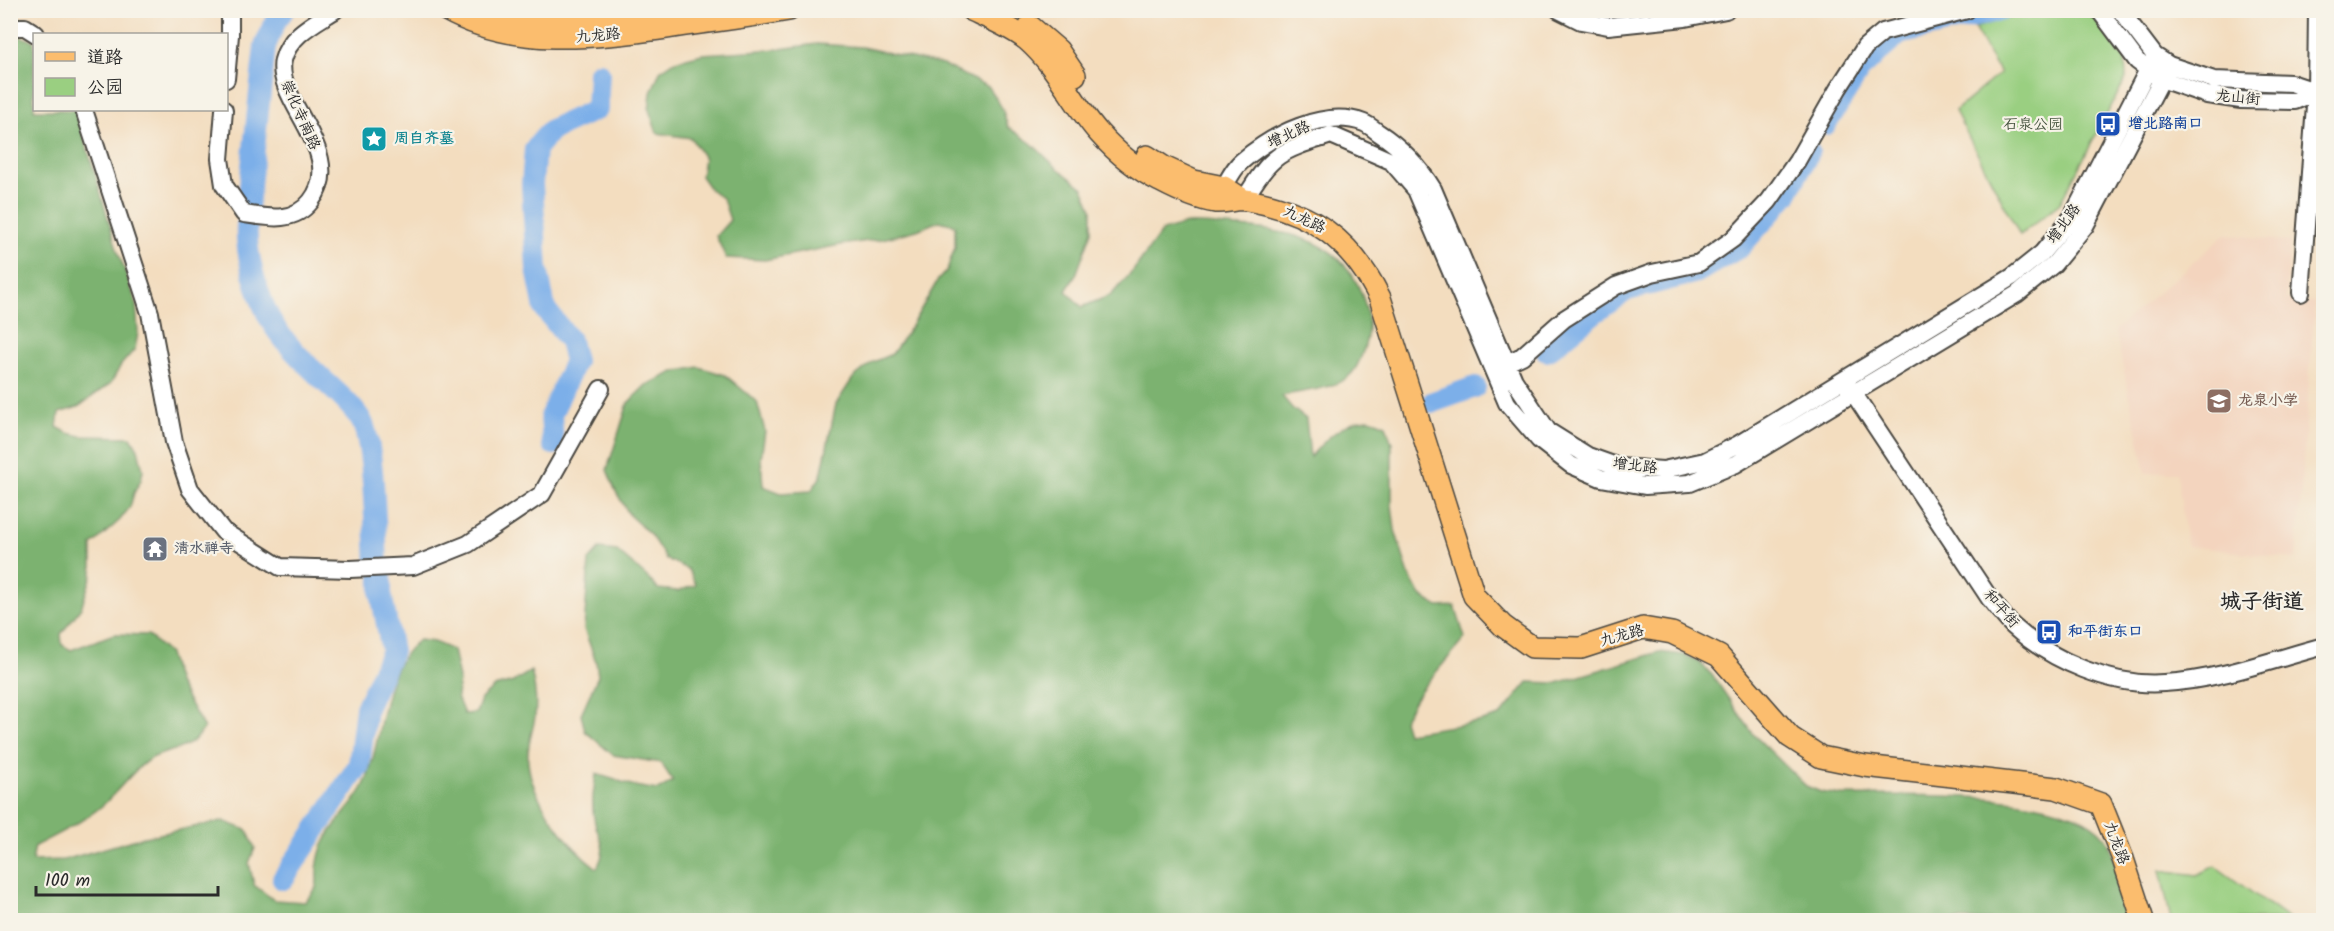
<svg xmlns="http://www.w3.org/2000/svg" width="2334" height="931" viewBox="0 0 2334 931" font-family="Kalam,'LXGW WenKai TC',sans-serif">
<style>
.built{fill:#f3d4be}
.green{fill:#9acf81;stroke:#627d56;stroke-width:1.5}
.forest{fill:#7bb26f;stroke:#536e4d;stroke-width:1.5}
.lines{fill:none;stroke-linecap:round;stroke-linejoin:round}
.river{stroke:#7bafe9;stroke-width:22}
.minor-casing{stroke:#494641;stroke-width:20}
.major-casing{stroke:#494641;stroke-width:24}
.minor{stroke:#fff;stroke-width:16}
.major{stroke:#fbbd6e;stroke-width:21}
.labels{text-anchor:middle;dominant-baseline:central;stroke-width:4.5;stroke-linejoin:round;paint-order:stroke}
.street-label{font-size:15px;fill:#2b2b2b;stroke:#f7f3e8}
.transit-label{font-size:15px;font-weight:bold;fill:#164399;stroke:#f7f3e8;text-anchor:start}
.park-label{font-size:15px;fill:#475440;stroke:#f7f3e8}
.culture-label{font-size:15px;font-weight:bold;fill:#0d838f;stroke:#f7f3e8;text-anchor:start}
.education-label{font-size:15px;font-weight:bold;fill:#785e54;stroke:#f7f3e8;text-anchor:start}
.worship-label{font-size:15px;font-weight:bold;fill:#5b616d;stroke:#f7f3e8;text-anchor:start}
.district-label{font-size:21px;font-weight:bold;fill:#2b2b2b;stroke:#f7f3e8}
</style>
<rect width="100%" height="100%" fill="#f7f3e8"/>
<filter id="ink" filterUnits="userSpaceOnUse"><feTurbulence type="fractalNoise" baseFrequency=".0167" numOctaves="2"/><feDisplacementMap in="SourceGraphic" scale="12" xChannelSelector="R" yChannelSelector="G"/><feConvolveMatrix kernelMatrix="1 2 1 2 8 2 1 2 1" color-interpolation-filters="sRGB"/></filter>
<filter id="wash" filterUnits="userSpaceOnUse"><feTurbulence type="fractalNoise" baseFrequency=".008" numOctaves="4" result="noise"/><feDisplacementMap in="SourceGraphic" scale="24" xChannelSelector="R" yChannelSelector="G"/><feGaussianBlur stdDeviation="1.35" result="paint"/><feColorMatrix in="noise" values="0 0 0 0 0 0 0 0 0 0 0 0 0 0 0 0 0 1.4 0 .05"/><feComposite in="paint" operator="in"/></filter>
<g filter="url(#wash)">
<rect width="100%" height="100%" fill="#f3ddbf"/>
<path class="built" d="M 2226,234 L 2290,242 L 2286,300 L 2315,302 L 2296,559 L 2187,546 L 2177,472 L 2146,473 L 2115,330 Z"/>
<path class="green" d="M 2032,11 L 2089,11 L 2125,59 L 2126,78 L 2060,203 L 2020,235 L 1955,111 L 2000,73 L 1974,28 Z
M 2215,866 L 2290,920 L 2171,920 L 2160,870 L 2197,875 Z"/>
<path class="forest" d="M 10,33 L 34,41 L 34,110 L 76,110 L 117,249 L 136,302 L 138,333 L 135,349 L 121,365 L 111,383 L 78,407 L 59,413 L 57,427 L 68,433 L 81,436 L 131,437 L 138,449 L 143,470 L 141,480 L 134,493 L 130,507 L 120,520 L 92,545 L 92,575 L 81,608 L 61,634 L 62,645 L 71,650 L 114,634 L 148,635 L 169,654 L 178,683 L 204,728 C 189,753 172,747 150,759 C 133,769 118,792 103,805 C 83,822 58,834 35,846 L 32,861 L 64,860 L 140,838 L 223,821 L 247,830 L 255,848 L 249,863 L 254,885 L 274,900 L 305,902 C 308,898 315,892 316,887 C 318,882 316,875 317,869 C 318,861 320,850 324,843 C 334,820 356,805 365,783 C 384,739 379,670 419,640 L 434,642 L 453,650 L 459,678 L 457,697 L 464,714 L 476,713 L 481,699 L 494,687 L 513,682 L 531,671 C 535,686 537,701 535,717 C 533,731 526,748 528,762 C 531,798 569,848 597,868 C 610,843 597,840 594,818 C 591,803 594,788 596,774 L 635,786 L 658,790 L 673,781 L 661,763 L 613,755 L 585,731 L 581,714 L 598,676 L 596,662 L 584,629 L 587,589 L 589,560 L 599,549 L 617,551 L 646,576 L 658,589 L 678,591 L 696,585 L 688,569 L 666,559 L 650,534 L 630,516 L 616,492 L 607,470 L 628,403 L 646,385 L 674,372 L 699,367 L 725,375 L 757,402 L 765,431 L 761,458 L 763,486 L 781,493 L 811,491 L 821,476 L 836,404 L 853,378 L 873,362 L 892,354 L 910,328 L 938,280 L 947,270 L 955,247 L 955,225 L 939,221 L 917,230 L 882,239 L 840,245 L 765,260 L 726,258 L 716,236 L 730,220 L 723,199 L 710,189 L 701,176 L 704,158 L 691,138 L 657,133 L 649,110 L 651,93 L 660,71 L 675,61 L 702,54 L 779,49 L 817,44 L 862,47 L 943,65 L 989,87 L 1002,108 L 1008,127 L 1031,143 L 1055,166 L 1083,188 L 1092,209 L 1092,231 L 1076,275 L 1066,291 L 1082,307 L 1111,295 L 1133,271 L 1162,231 C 1170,229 1180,225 1188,224 C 1204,223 1223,226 1239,227 C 1302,231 1356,246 1368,318 C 1370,334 1361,367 1348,377 C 1331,390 1302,391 1282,396 L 1292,408 L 1306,419 L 1310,457 C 1325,440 1344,420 1368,419 C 1373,419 1381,423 1386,425 L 1392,444 L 1392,505 L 1395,530 L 1409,575 L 1421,596 L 1438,607 L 1455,606 L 1465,638 L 1421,690 L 1403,720 L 1407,733 L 1478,722 L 1500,716 L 1528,682 L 1557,683 L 1659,652 L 1684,655 L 1698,661 L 1712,675 L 1754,735 L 1806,786 L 1821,792 L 1841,795 C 1901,797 2066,786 2105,837 C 2116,851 2123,901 2128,920 L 11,920 Z"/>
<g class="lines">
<path class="river" d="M 1826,124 L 1861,68 L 1899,34 L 2001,10
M 248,204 L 265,46 L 276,20 L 284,10
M 247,226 C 245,254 259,302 274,326 C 286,344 302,360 317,374 C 332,389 350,402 361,420 C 375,444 375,533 377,565 L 381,575 L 381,593 L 392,651 L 366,708 L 359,765 L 283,879
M 1547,351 L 1594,313 L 1627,290 L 1697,272 L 1740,247 L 1786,195 L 1809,152
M 1433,402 L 1475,387
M 553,444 L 551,415 L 575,361 L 570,341 L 545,309 L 537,269 L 532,184 L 535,149 L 551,130 L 597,109 L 599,73"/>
</g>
</g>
<g filter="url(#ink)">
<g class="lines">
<g class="minor-casing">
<path id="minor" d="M 1559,10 L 1581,21 L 1608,26 L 1685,18 L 1726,10
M 2099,10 L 2137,61 L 2161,79 L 2207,95 L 2241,100 L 2295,101 L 2316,92
M 2120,10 L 2155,56 L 2169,65 L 2214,80 L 2291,83 L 2321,93
M 10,27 L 25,27 L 36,34
M 226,79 L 230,35 L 230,10
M 84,110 L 150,313 L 174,442 L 190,489 L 223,531 L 280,567 L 350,569 L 413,566 L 468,544 L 542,494 L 601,389
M 224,110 L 220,159 L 224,185 L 244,214 C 269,218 294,223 311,201 C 348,154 274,101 283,60 C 289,35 315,23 335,10
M 1219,196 C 1226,185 1232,169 1242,161 C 1272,135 1324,108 1364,123 C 1369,125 1375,130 1379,133 C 1402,148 1418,165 1433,189 L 1514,380 L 1548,431 L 1588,456 L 1619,467 L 1663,470 L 1705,461 L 1737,445 L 2012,277 L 2042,253 L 2072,217 L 2155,56
M 1244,200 C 1272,153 1280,151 1331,135 L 1391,161 L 1416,190 L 1507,403 L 1539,440 L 1571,465 L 1601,478 L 1645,486 L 1690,483 L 1736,464 L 2017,294 L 2054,264 L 2085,226 L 2169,65
M 2301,293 L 2316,92 L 2317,10
M 1507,363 L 1522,356 L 1564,319 L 1616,286 L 1652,273 L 1699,263 L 1733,239 L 1769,201 L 1797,161 L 1838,89 L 1865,47 L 1883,32 L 1967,10
M 1848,385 L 1990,599 C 1998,608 2005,619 2014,627 C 2052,661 2112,687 2164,683 C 2218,680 2272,660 2324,646"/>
</g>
<g class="major-casing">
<path id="major" d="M 446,10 C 514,48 593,38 666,28 C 707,22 748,17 789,10
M 489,10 L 523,21 L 573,23 L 679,10
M 971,10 C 990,19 1011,27 1027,40 C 1058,67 1073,104 1099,133 C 1116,152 1138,170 1160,181 C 1177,190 1196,199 1215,202 C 1226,203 1237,198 1247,200 C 1311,211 1351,239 1380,298 L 1474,596 L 1503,626 L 1532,647 L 1581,648 L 1643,628 L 1672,633 L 1719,656 L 1790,737 L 1821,757 L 1865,766 L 2056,788 L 2101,804 L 2123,859 L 2143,920
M 1030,26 L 1058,50 L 1075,75
M 1147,156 L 1164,167 L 1194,181 L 1224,187 L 1244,200"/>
</g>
<use href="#minor" class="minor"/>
<use href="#major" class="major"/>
</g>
</g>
<defs>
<g id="bus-square" transform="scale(1.35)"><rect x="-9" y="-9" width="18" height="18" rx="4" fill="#1a4fb4" stroke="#f7f3e8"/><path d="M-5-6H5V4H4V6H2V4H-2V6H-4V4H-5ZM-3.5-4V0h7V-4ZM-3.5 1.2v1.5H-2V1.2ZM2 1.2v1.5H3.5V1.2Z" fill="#fff"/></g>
<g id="sight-square" transform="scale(1.35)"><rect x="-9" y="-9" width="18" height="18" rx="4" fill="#0f9aa8" stroke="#f7f3e8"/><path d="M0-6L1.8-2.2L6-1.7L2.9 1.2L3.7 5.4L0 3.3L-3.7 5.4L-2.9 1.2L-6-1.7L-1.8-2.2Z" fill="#fff"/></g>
<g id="school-square" transform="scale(1.35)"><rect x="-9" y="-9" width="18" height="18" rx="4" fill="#8d6e63" stroke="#f7f3e8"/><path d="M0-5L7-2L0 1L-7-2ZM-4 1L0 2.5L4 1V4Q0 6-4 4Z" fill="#fff"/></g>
<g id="temple-square" transform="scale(1.35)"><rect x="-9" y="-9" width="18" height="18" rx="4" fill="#6b7280" stroke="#f7f3e8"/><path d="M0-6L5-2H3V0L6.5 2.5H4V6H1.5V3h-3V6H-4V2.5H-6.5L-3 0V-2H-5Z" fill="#fff"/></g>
</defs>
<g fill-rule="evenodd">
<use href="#bus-square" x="2108" y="124"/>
<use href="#sight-square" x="374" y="139"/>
<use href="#school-square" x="2219" y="401"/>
<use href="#temple-square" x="155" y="549"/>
<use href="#bus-square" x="2049" y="632"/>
</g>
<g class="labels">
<g class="street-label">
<text transform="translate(598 36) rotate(-5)">九龙路</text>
<text transform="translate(2238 98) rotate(5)">龙山街</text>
<text transform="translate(300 115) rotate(66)">崇化寺南路</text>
<text transform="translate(1289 135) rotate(-24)">增北路</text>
<text transform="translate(1304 220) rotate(25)">九龙路</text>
<text transform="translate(2064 224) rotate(-54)">增北路</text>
<text transform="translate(1635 466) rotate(7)">增北路</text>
<text transform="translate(2001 609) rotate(49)">和平街</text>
<text transform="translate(1622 636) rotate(-15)">九龙路</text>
<text transform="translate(2116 843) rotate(69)">九龙路</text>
</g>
<g class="transit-label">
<text x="2128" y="124">增北路南口</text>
<text x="2068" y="632">和平街东口</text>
</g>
<g class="park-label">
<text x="2033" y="125">石泉公园</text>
</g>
<g class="culture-label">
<text x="394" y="139">周自齐墓</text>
</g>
<g class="education-label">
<text x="2238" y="401">龙泉小学</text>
</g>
<g class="worship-label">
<text x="174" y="549">清水禅寺</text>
</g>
<g class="district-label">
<text x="2262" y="602">城子街道</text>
</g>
</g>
<rect width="2334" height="931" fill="none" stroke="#f7f3e8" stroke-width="36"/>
<rect x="33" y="33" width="195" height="78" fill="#f7f3e8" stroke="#a5a39c" stroke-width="1.5"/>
<rect x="45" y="52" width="30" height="9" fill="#fbbd6e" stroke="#a5a39c" stroke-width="1.5"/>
<text x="87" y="63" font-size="18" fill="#2b2b2b">道路</text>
<rect x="45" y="78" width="30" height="18" fill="#9acf81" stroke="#a5a39c" stroke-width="1.5"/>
<text x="87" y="93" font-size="18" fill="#2b2b2b">公园</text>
<path d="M36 886v9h182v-9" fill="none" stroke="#2b2b2b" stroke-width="3"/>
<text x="45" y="886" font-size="18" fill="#2b2b2b" stroke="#f7f3e8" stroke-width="4.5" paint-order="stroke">100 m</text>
</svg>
